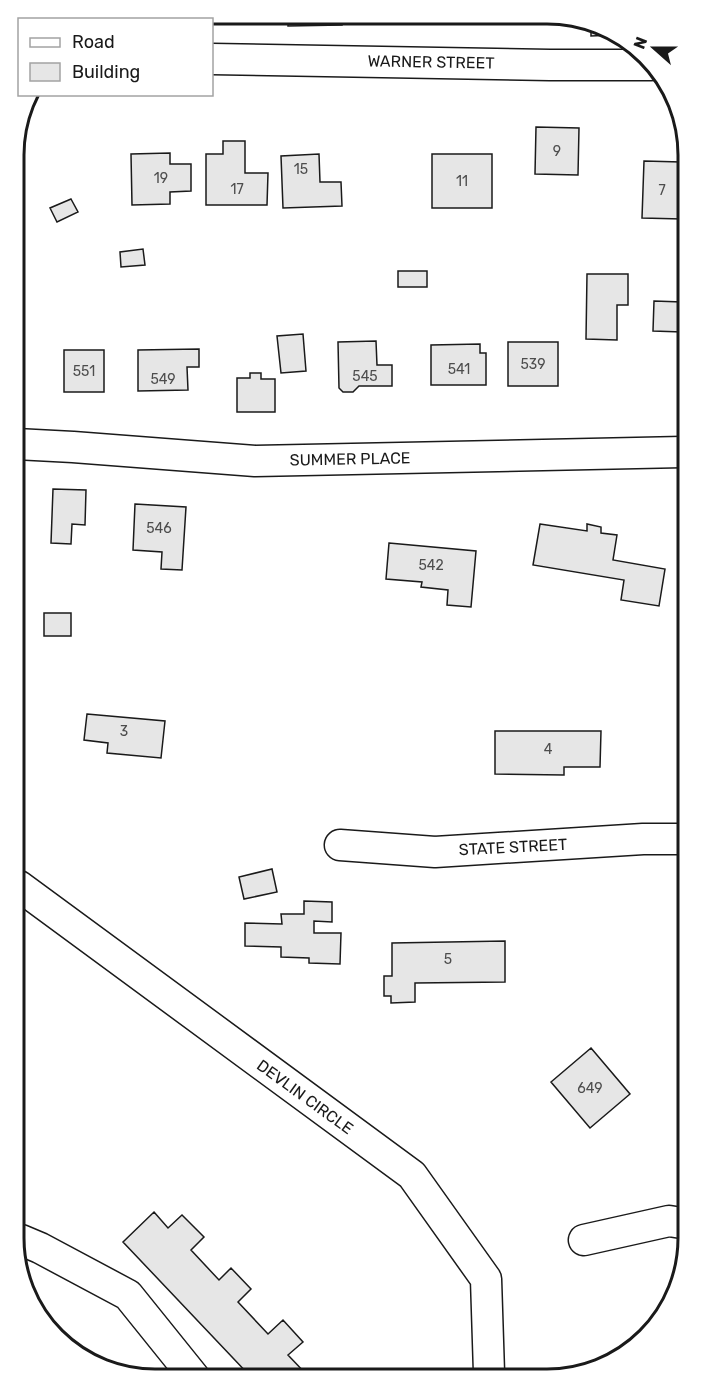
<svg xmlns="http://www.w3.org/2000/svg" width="702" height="1393" viewBox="0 0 702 1393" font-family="Rubik,sans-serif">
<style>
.building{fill:#e6e6e6;stroke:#1a1a1a;stroke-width:1.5}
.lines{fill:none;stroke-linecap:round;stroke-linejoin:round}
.street-casing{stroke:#1a1a1a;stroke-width:33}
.street{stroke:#fff;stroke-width:30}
.labels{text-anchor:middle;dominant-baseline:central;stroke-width:4.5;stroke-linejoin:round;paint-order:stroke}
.number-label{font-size:14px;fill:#4d4d4d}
.street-label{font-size:16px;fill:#1a1a1a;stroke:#fff}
.rim{fill:none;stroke:#1a1a1a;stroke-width:3}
</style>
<rect width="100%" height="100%" fill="#fff"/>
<path class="building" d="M 288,14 L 341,15 L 342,25 L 288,26 Z
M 461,15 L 493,16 L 493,18 L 461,19 Z
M 525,16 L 574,16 L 584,21 L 526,23 Z
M 591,24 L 614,35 L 591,36 Z
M 536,127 L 579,128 L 578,175 L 535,174 Z
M 223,141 L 245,141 L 245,173 L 268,173 L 267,205 L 206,205 L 206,154 L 223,154 Z
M 170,153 L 170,164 L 191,164 L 191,191 L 170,192 L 170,204 L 132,205 L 131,154 Z
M 319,154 L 320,182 L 341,182 L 342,206 L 283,208 L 281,156 Z
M 432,154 L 492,154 L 492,208 L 432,208 Z
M 644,161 L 681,162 L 682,219 L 642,218 Z
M 71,199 L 78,212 L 57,222 L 50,208 Z
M 143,249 L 145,265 L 121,267 L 120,252 Z
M 398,271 L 427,271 L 427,287 L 398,287 Z
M 587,274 L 628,274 L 628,305 L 617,305 L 617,340 L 586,339 Z
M 654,301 L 682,302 L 682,332 L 653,331 Z
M 303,334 L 306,371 L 281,373 L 277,336 Z
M 376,341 L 377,365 L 392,365 L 392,386 L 359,386 L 353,392 L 343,392 L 339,388 L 338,342 Z
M 508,342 L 558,342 L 558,386 L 508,386 Z
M 480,344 L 480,353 L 486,353 L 486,385 L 431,385 L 431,345 Z
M 199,349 L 199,367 L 187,367 L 188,390 L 138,391 L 138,350 Z
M 64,350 L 104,350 L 104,392 L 64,392 Z
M 250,373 L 261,373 L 261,379 L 275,379 L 275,412 L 237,412 L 237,378 L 250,378 Z
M 53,489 L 86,490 L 85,525 L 72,524 L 71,544 L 51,543 Z
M 135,504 L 186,507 L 182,570 L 161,569 L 162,552 L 133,550 Z
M 540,524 L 587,531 L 587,524 L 601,527 L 601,533 L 617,535 L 613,560 L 665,569 L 659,606 L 621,600 L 624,580 L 533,565 Z
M 389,543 L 476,551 L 471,607 L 447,605 L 448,590 L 421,587 L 422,582 L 386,579 Z
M 44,613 L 71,613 L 71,636 L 44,636 Z
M 87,714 L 165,721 L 161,758 L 107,753 L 108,743 L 84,740 Z
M 495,731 L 601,731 L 600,767 L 564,767 L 564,775 L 495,774 Z
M 272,869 L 277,892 L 244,899 L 239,877 Z
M 304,901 L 332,902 L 332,922 L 314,921 L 314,933 L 341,933 L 340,964 L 309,963 L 309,958 L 281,957 L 281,947 L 245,946 L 245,923 L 282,924 L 281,914 L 304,914 Z
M 505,941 L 505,982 L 415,983 L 415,1002 L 391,1003 L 391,996 L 384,996 L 384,976 L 392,976 L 392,943 Z
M 591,1048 L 630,1094 L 590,1128 L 551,1082 Z
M 154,1212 L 168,1228 L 182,1215 L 204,1237 L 191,1250 L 219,1280 L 231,1268 L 251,1289 L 238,1302 L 268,1334 L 283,1320 L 303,1342 L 288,1355 L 308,1376 L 251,1377 L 123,1242 Z"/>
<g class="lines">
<g class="street-casing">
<path id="street" d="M 212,59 L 550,65 L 651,65
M 16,444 L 73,447 L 255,461 L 683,452
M 340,845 L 435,852 L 643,839 L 686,839
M 19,886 L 412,1175 L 486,1279 L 489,1373
M 21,1240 L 40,1248 L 128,1295 L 194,1377
M 584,1240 L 669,1221 L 688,1224"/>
</g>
<use href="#street" class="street"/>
</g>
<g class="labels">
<g class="number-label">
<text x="557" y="151">9</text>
<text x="301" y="169">15</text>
<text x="161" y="178">19</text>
<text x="462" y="181">11</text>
<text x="237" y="189">17</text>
<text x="662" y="190">7</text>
<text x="533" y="364">539</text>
<text x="459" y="369">541</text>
<text x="84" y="371">551</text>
<text x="365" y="376">545</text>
<text x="163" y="379">549</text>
<text x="159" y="528">546</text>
<text x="431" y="565">542</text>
<text x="124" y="731">3</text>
<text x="548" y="749">4</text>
<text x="448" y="959">5</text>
<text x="590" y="1088">649</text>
</g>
<g class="street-label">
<text transform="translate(431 62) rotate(1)">WARNER STREET</text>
<text transform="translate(350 459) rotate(-1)">SUMMER PLACE</text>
<text transform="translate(513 847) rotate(-3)">STATE STREET</text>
<text transform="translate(305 1097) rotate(36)">DEVLIN CIRCLE</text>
</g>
</g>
<path d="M0 0H702V1393H0ZM155 24H547A131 131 0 0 1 678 155V1238A131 131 0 0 1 547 1369H155A131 131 0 0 1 24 1238V155A131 131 0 0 1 155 24Z" fill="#fff" fill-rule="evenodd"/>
<path class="rim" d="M155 24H547A131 131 0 0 1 678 155V1238A131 131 0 0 1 547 1369H155A131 131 0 0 1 24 1238V155A131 131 0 0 1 155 24Z"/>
<rect x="18" y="18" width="195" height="78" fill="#ffffff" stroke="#a3a3a3" stroke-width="1.5"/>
<rect x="30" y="38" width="30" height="9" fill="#ffffff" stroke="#a3a3a3" stroke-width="1.5"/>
<text x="72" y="48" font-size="18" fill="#1a1a1a">Road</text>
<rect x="30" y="63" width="30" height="18" fill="#e6e6e6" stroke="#a3a3a3" stroke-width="1.5"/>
<text x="72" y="78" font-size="18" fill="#1a1a1a">Building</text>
<g transform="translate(654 48) rotate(291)" stroke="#ffffff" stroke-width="4.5" paint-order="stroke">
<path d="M0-4.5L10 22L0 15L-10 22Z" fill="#1a1a1a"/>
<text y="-9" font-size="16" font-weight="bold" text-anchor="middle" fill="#1a1a1a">N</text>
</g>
</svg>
